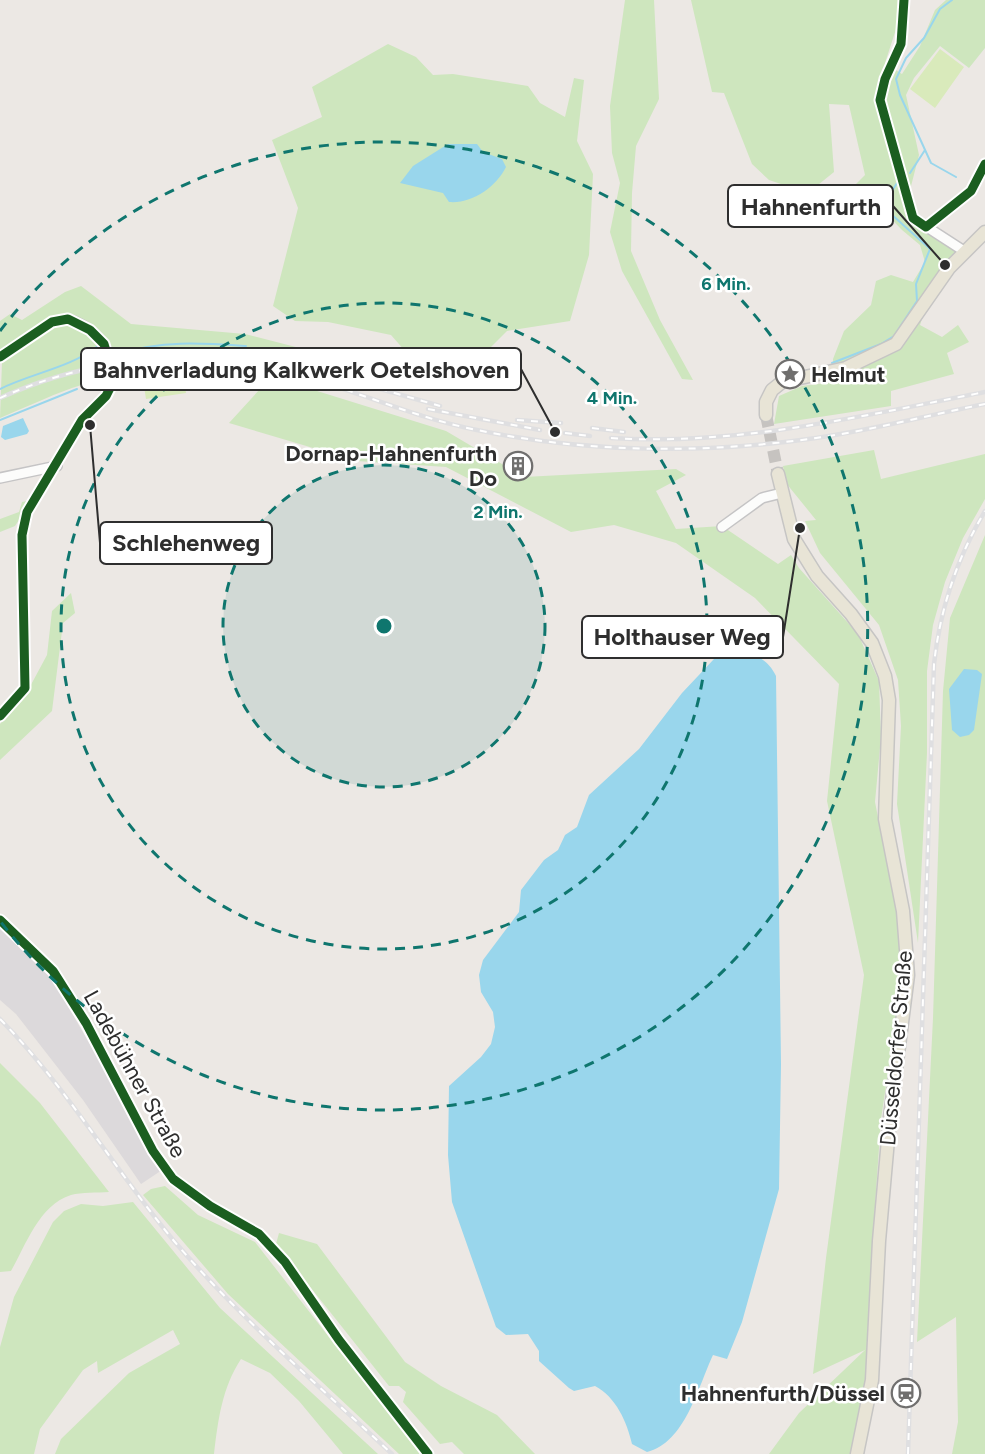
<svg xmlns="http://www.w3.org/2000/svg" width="985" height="1454" viewBox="0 0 985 1454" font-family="Figtree,sans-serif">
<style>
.industrial{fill:#dcd9db}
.green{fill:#cee6be}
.pitch{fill:#d9eabb}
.water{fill:#99d6ec}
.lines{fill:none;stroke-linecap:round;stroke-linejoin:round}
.stream{stroke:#99d6ec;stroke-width:2}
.major-tunnel{stroke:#c6c3c0;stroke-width:12;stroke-dasharray:12 6;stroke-linecap:butt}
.minor-casing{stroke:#c5c4c5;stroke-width:12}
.major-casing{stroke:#c6c5c4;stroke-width:15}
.minor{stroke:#fcfcfb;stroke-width:9}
.major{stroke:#e8e4d6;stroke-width:12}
.rail-casing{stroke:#dfdfe1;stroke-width:4.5}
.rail{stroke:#fff;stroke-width:2;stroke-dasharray:7;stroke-linecap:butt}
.cycleway-casing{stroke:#fff;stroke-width:13}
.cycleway{stroke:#1b5e20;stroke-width:9}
.ring{fill:none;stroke:#0f766e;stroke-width:3;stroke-dasharray:10 8}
.labels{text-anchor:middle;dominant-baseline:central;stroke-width:5;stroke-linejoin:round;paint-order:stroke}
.poi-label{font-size:22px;font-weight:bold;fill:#2e2e2e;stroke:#fff;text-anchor:end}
.street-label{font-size:22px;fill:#2e2e2e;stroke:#fff}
.centre{fill:#0f766e;stroke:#fff;stroke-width:3}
.ring-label{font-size:18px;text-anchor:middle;font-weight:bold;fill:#0f766e;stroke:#fff;stroke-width:5;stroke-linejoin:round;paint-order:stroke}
.leader{fill:none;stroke:#2e2e2e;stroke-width:2}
.callout-dot{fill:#2e2e2e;stroke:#fff;stroke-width:2}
.callout{fill:#fff;stroke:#2e2e2e;stroke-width:2}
.callout-label{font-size:24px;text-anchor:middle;font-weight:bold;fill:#2e2e2e}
</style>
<rect width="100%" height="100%" fill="#ece8e4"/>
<path class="industrial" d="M 0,928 L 50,975 L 162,1170 L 141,1184 L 83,1100 L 16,1014 L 0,1000 Z"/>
<path class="green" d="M 625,0 L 654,0 L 659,99 L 636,146 L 632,193 L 631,251 L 660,320 L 693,380 L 682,379 L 622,271 L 610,232 L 620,183 L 612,153 L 610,106 Z
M 691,0 L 902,0 L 898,23 L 885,63 L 902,74 L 920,46 L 935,10 L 946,0 L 985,0 L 985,48 L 969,68 L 940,46 L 914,78 L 906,95 L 919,155 L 909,194 L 917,222 L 960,251 L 932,288 L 920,325 L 942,337 L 958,325 L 969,342 L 947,353 L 954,374 L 891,391 L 891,406 L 774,424 L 779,396 L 802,386 L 834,382 L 833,359 L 844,331 L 871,305 L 876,281 L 891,275 L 913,282 L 925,262 L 920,245 L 902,230 L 878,205 L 853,203 L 838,207 L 838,202 L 865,175 L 849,105 L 829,104 L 834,172 L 808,193 L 769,180 L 752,164 L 724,93 L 712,92 Z
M 388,44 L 416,57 L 433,75 L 453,74 L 528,86 L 540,103 L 565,117 L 574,78 L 584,80 L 577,141 L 593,174 L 589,255 L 570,321 L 507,331 L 479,359 L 451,368 L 413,360 L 391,335 L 328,322 L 295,321 L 273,306 L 298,208 L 272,140 L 322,117 L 312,87 Z
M 81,286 L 131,324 L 245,334 L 323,354 L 404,380 L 398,391 L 285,360 L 272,377 L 446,431 L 524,477 L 676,469 L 686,475 L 656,491 L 676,529 L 722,526 L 778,564 L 791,555 L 799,568 L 858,634 L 879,681 L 881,737 L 875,802 L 898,919 L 901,957 L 899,1000 L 881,1119 L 873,1235 L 867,1380 L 853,1454 L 769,1454 L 799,1413 L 865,1350 L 813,1374 L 826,1258 L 864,975 L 827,801 L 839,684 L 755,598 L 676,543 L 614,525 L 571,532 L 446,467 L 357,461 L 229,423 L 271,377 C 205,366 136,366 72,388 C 47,397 24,408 0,418 L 2,362 L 39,333 L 72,316 L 0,353 L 0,321 L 10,314 L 22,320 L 65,292 Z
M 874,450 L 881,479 L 985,454 L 985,499 L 963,538 L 945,582 L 933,625 L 927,671 L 927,753 L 918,943 L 897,804 L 901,726 L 898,680 L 879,625 L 820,553 L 805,521 L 816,520 L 786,483 L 783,466 Z
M 32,500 L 15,526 L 0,532 L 0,519 L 19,512 L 22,502 Z
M 985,535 L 985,1454 L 952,1454 L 958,1422 L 956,1317 L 917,1342 L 933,1018 L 943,691 L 950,618 Z
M 71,593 L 75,613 L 63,623 L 52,711 L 0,760 L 0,724 L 26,694 L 47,655 L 52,611 Z
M 0,1063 L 40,1103 L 109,1192 C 97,1193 82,1192 71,1195 C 39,1205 26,1245 11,1271 L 0,1272 Z
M 165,1186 L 198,1215 L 255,1242 L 420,1454 L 399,1454 L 228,1294 L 143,1195 L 151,1189 Z
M 133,1202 L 220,1308 L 378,1454 L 343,1454 L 299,1401 L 270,1373 L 241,1359 C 222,1388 218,1420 214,1454 L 55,1454 L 61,1439 L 129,1373 L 180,1344 L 173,1330 L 98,1373 L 97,1361 L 83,1370 L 40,1429 L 34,1454 L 0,1454 L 0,1347 L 14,1297 L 53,1222 L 64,1211 L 81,1204 L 103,1206 Z
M 279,1233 L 317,1244 L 405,1362 L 441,1386 L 497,1415 L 535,1454 L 464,1454 L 452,1442 L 440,1444 L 403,1402 L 406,1392 L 399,1386 L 389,1386 L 276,1244 Z"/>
<path class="pitch" d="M 940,49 L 964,67 L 935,108 L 910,89 Z
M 183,374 L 186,393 L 146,399 L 143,380 Z"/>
<path class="water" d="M 448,144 L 477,144 L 483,152 L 502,159 L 506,167 C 496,187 472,204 449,202 L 443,193 L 400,183 L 413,166 Z
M 23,418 L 29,431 L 27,434 L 5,440 L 1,437 L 3,426 Z
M 736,652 C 755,654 767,658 776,676 L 781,1064 L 779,1189 L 742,1322 L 727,1359 L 713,1355 C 698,1387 685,1443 647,1452 L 632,1444 C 627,1422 616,1397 595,1386 L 574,1391 L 569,1388 L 539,1361 L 539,1351 L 528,1334 L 506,1335 L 496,1327 L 452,1202 L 448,1155 L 449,1086 L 481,1057 L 491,1044 L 495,1027 L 493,1012 L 481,992 L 479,975 L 483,960 L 519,912 L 521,890 L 544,860 L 558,850 L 565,835 L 577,827 L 589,795 L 639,749 L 682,693 L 714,659 L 724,653 Z
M 964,669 L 977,670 L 982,674 L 974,730 L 969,735 L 960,737 L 952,730 L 949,689 Z"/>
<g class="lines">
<path class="stream" d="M 952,0 L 940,9 L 924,38 L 906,58 L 896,79 L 900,95 L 931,163 L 956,177
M 910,173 L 925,150
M 118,354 C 161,340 202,343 246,346
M 832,363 L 881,344 L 894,336 L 917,301 L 916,284 L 930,249 L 891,214 L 890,194 L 897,183
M 0,389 C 32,373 70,368 98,346
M 0,420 L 77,389"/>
<path class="major-tunnel" d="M 766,415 L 778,474"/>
<g class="minor-casing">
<path id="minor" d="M 904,0 L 901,44 L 885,79 L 880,100 L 913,218 L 964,251
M 926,227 L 971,191 L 985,164
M 0,357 L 52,322 L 68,319 C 88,325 105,340 111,360
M 0,478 L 57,466
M 722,527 L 762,498 L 782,493
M 0,716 L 25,688 L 22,535 L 27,512 L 82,420 L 106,396 L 113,375
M 0,920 L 53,971 L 86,1023 L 153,1151 L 173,1179 L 210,1206 L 259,1234 L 285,1262 L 339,1340 L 428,1454"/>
</g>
<g class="major-casing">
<path id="major" d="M 766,415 L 766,402 L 772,390 L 782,382 L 846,368 L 896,344 L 949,268 L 985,232
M 778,474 L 794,539 L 817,576 L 851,614 L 872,643 L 885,676 L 889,700 L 885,819 L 903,911 L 908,975 L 890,1117 L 879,1241 L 872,1380 L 857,1454"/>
</g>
<use href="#minor" class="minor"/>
<use href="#major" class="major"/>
<g class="rail-casing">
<path id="rail" d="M 224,359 C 254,365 284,370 313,379 C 368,396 421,419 477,430 C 587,453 705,454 816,438 C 873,430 929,415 985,404
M 286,362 L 440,406
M 0,398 C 71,366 153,352 231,360
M 428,409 L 540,430
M 517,420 L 561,423
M 592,428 L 624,432
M 565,433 L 590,436
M 611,438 C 738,446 861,416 985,392
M 0,1019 C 66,1086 114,1169 174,1241 C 240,1318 318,1385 392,1454
M 908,1454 L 934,664 C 940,609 957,558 985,511"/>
</g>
<use href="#rail" class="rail"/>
<g class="cycleway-casing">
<path id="cycleway" d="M 904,0 L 901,44 L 885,79 L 880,100 L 913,218 L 926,227 L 971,191 L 985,164
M 0,357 L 52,322 L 68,319 L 90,330 L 104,344 L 112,371 L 113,382 L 106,396 L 82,420 L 27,512 L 22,535 L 25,688 L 0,716
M 0,920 L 53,971 L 86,1023 L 153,1151 L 173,1179 L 210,1206 L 259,1234 L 285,1262 L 339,1340 L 428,1454"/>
</g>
<use href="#cycleway" class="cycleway"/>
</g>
<circle cx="384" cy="626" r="161" fill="#0f766e" fill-opacity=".12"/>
<g class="ring">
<circle cx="384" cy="626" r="161"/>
<circle cx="384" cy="626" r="323"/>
<path d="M0 331A484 484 0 1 1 0 921"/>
</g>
<defs>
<g id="sight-ring" transform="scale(1.5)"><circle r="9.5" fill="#fff" stroke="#706f6e" stroke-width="1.5"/><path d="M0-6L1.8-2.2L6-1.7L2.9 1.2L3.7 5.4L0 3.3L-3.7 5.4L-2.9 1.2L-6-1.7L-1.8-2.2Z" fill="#706f6e"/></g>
<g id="building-ring" transform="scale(1.5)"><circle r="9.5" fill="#fff" stroke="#706f6e" stroke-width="1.5"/><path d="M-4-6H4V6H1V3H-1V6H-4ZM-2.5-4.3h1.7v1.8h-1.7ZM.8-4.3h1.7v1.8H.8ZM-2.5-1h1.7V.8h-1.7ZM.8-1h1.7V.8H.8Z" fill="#706f6e"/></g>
<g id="station-ring" transform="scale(1.5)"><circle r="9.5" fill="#fff" stroke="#706f6e" stroke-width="1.5"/><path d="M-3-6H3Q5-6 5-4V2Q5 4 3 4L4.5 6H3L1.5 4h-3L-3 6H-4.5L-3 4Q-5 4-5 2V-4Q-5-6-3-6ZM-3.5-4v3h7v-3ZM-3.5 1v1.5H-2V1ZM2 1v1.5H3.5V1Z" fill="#706f6e"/></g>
</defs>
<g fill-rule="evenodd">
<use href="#sight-ring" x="790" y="374"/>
<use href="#building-ring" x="518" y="466"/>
<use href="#station-ring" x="906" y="1393"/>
</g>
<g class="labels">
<g class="poi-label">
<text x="811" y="374" text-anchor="start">Helmut</text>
<text x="497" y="453">Dornap-Hahnenfurth<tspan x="497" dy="25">Do</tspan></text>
<text x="885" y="1393">Hahnenfurth/Düssel</text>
</g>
<g class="street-label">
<text transform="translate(896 1048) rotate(-85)">Düsseldorfer Straße</text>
<text transform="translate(135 1074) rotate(61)">Ladebühner Straße</text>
</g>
</g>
<circle cx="384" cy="626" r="9" class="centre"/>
<g class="ring-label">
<text x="726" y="290">6 Min.</text>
<text x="612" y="404">4 Min.</text>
<text x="498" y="518">2 Min.</text>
</g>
<path class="leader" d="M945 265L893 206M555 432L521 369M90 425L100 543M800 528L783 637"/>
<g class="callout-dot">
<circle cx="945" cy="265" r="6"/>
<circle cx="555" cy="432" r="6"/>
<circle cx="90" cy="425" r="6"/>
<circle cx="800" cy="528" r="6"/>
</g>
<g class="callout">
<rect x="728" y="185" width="165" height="42" rx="6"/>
<rect x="81" y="348" width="440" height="42" rx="6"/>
<rect x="100" y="522" width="172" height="42" rx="6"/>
<rect x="582" y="616" width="201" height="42" rx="6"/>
</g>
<g class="callout-label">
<text x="811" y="215">Hahnenfurth</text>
<text x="301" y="378">Bahnverladung Kalkwerk Oetelshoven</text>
<text x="186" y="551">Schlehenweg</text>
<text x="682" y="645">Holthauser Weg</text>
</g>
</svg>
